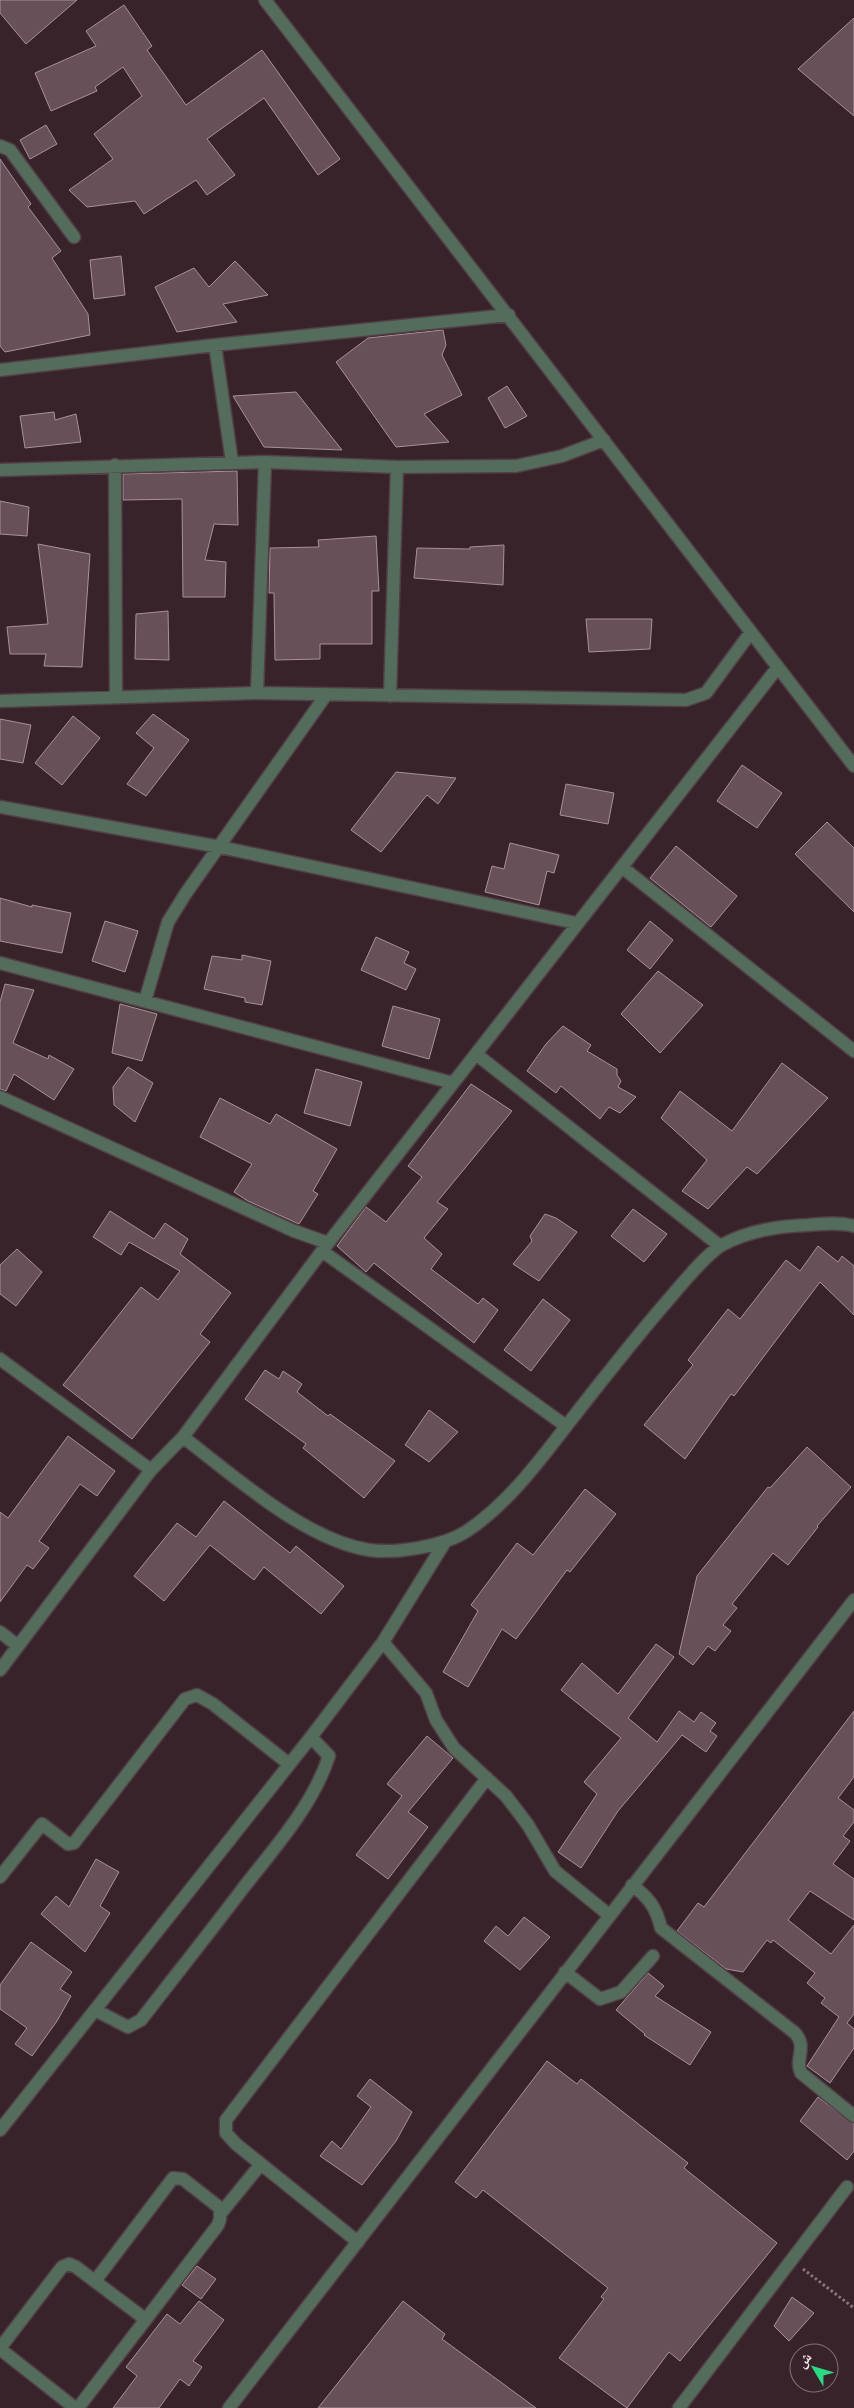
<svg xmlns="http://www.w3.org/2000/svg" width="854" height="2408" viewBox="0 0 854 2408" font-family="Ubuntu,'Noto Naskh Arabic',sans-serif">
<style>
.building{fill:#675058;stroke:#aa9099}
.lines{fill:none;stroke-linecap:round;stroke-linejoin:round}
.minor-casing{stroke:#523e46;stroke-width:15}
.path{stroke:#89777d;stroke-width:3;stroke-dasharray:2.5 2.5;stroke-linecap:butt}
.minor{stroke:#536c5b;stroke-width:12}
</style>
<rect width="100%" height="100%" fill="#38232b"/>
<path class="building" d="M 0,0 L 77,0 L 26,44 L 0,13 Z
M 124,5 L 152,46 L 147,50 L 186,105 L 262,50 L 340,159 L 318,175 L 264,98 L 207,139 L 235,175 L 207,195 L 196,180 L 144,214 L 135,201 L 87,207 L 69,190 L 113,159 L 94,134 L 142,96 L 123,67 L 95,87 L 97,91 L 51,111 L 35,73 L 96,46 L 86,31 Z
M 854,18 L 854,116 L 798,69 Z
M 46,125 L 57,144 L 30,159 L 20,140 Z
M 0,159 L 31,204 L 28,207 L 61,251 L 52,258 L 88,314 L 90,335 L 5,352 L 0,346 Z
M 121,256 L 125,295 L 94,299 L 90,260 Z
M 235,261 L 268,295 L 223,304 L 237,322 L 177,332 L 155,287 L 194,268 L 209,287 Z
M 443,330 L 446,345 L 442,355 L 462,395 L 424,414 L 449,442 L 396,447 L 336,362 L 368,338 Z
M 507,386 L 527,416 L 505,428 L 488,398 Z
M 296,392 L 342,450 L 264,447 L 233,396 Z
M 54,412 L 55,420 L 76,414 L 81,442 L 25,448 L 20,416 Z
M 237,471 L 238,525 L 214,524 L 205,560 L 226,562 L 225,597 L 183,597 L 182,499 L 123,500 L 123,474 Z
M 0,501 L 29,507 L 27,536 L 0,534 Z
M 376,536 L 379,591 L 372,591 L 372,644 L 320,644 L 320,659 L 275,660 L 274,593 L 269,593 L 270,548 L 319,547 L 318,540 Z
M 38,544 L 90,554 L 82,667 L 44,666 L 46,654 L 10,654 L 7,627 L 48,624 Z
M 504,545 L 503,585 L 414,578 L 417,548 L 470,549 L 470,547 Z
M 168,611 L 169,660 L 135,659 L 136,614 Z
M 586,619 L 652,619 L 650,649 L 589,652 Z
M 153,714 L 189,740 L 146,796 L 127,784 L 154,748 L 136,733 Z
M 73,716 L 100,738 L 62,785 L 35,763 Z
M 0,719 L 31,725 L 23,763 L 0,759 Z
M 742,765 L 782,793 L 757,828 L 717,801 Z
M 396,772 L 456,778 L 438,804 L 427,795 L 381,852 L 351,830 Z
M 566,784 L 614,793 L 608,824 L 560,815 Z
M 827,822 L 854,848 L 854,912 L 795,854 Z
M 510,843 L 559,855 L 554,873 L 547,871 L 539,905 L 485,892 L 492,866 L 504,869 Z
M 676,846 L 737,896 L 711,927 L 650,878 Z
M 0,898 L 32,907 L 32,905 L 71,913 L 62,953 L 0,941 Z
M 105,921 L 138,931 L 125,972 L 92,961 Z
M 650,921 L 673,940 L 650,969 L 627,950 Z
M 376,937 L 409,952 L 404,963 L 416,969 L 406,990 L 361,970 Z
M 242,955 L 271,961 L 262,1005 L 245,1002 L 245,998 L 204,989 L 212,956 L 242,960 Z
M 658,971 L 703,1005 L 660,1053 L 621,1014 Z
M 5,984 L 34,990 L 13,1043 L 48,1059 L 49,1055 L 74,1069 L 54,1100 L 14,1074 L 6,1091 L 0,1089 L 0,1002 Z
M 120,1004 L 157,1014 L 142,1061 L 112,1053 Z
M 393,1006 L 440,1019 L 429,1059 L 382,1046 Z
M 563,1026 L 591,1045 L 587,1051 L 617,1069 L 617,1075 L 621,1081 L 618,1087 L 636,1097 L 620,1113 L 609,1107 L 600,1119 L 561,1086 L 556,1093 L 527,1071 L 546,1044 Z
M 782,1063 L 828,1098 L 757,1174 L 747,1167 L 708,1209 L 682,1191 L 707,1160 L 661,1118 L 680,1091 L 732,1131 Z
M 128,1067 L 153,1083 L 135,1122 L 114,1105 L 113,1087 Z
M 316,1069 L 362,1082 L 350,1126 L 304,1113 Z
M 471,1084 L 512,1111 L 437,1202 L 448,1209 L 424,1238 L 442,1254 L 431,1269 L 478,1304 L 483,1298 L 498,1310 L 474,1343 L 374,1263 L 366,1272 L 337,1246 L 366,1207 L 386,1222 L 422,1177 L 408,1166 Z
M 220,1098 L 270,1124 L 276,1114 L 337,1149 L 313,1191 L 318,1194 L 299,1224 L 248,1201 L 234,1192 L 252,1164 L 200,1137 Z
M 633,1209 L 667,1234 L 644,1262 L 611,1236 Z
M 110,1211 L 154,1239 L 165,1223 L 188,1239 L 180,1254 L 231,1293 L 200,1334 L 210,1342 L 132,1439 L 63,1385 L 141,1287 L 158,1300 L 180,1271 L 129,1242 L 121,1255 L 93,1237 Z
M 545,1214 L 556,1218 L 577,1232 L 539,1281 L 513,1264 L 532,1241 L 530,1236 Z
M 818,1246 L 838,1262 L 842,1256 L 854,1266 L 854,1315 L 820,1282 L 734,1396 L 731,1394 L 685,1459 L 644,1425 L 693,1365 L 688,1360 L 728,1309 L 740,1319 L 786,1260 L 800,1271 Z
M 17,1249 L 42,1272 L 16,1306 L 0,1294 L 0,1265 Z
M 543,1299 L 570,1320 L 531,1371 L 504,1350 Z
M 265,1370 L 279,1379 L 283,1371 L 302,1384 L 297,1392 L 328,1416 L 330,1414 L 395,1461 L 364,1498 L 303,1448 L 306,1444 L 245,1399 Z
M 429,1410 L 458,1432 L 429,1462 L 405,1445 Z
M 68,1436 L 115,1471 L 97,1496 L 80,1484 L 39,1541 L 49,1548 L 33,1569 L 27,1565 L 0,1602 L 0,1512 L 8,1518 Z
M 807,1447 L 851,1487 L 817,1526 L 818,1527 L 788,1565 L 773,1553 L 732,1604 L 737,1608 L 723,1625 L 731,1631 L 715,1651 L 708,1646 L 693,1665 L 679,1654 L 697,1576 L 768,1487 L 770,1488 Z
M 585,1489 L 616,1514 L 570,1572 L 567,1570 L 516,1639 L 502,1629 L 468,1687 L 443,1672 L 478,1611 L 471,1605 L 517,1543 L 533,1555 Z
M 224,1501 L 290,1553 L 296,1546 L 344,1586 L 321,1614 L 264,1567 L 254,1580 L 210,1545 L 164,1601 L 134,1576 L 177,1523 L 196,1537 Z
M 656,1644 L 674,1657 L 628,1718 L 657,1742 L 679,1711 L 694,1722 L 701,1712 L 716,1723 L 710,1731 L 717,1736 L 706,1752 L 682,1735 L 618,1811 L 581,1868 L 558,1852 L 597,1794 L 584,1782 L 621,1738 L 561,1690 L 582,1663 L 618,1694 Z
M 854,1711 L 854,1777 L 838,1798 L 854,1810 L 854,1822 L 843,1836 L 850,1841 L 833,1864 L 854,1879 L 854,1920 L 810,1891 L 788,1920 L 831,1954 L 854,1925 L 854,2014 L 847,2023 L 854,2029 L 854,2048 L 830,2083 L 807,2066 L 839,2017 L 821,2003 L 825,1998 L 807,1983 L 815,1973 L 773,1940 L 771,1943 L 767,1940 L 743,1972 L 726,1969 L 677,1931 L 698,1903 L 704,1907 Z
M 427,1736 L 453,1758 L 408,1812 L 428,1827 L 388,1879 L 356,1855 L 402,1796 L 387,1784 Z
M 96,1859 L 119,1872 L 100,1906 L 110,1913 L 85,1952 L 41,1914 L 56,1896 L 69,1907 Z
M 524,1917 L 550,1937 L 520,1970 L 484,1941 L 496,1926 L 508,1936 Z
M 31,1942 L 72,1972 L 60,1989 L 71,1996 L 57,2021 L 32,2056 L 15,2044 L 27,2028 L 0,2009 L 0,1985 Z
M 648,1973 L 664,1986 L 655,1996 L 711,2032 L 690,2065 L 644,2035 L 645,2034 L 616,2010 Z
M 547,2061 L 577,2084 L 581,2079 L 688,2163 L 684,2168 L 777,2243 L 680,2361 L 669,2352 L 627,2408 L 559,2358 L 604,2299 L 601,2297 L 608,2288 L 483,2190 L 476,2198 L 455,2182 Z
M 370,2079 L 412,2112 L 396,2141 L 362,2185 L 320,2156 L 332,2141 L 341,2149 L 371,2107 L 357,2096 Z
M 818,2097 L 854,2124 L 854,2151 L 847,2160 L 800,2121 Z
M 197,2266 L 216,2279 L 201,2299 L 182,2285 Z
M 792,2297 L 814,2313 L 789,2341 L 774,2326 Z
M 199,2301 L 224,2320 L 193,2361 L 202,2367 L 189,2386 L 180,2379 L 159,2408 L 113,2408 L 137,2376 L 126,2367 L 167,2314 L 180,2324 Z
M 403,2301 L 445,2334 L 442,2339 L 536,2408 L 318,2408 Z"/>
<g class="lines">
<g class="minor-casing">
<path id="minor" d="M 265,0 L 854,766
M 0,146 L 10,150 L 74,237
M 215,345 L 232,462
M 0,370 L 215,345 L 509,315
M 115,465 L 116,696
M 0,470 L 265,462 L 397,467 L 516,466 L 562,456 L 604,440
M 257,693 L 265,462
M 390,696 L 397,467
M 0,701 L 257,693 L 686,700 L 706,693 L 751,632
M 0,807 L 220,847 L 576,923
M 623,868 L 854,1051
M 0,963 L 453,1083
M 145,1001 L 168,922 L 186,893 L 326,695
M 476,1054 L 720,1246
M 0,1097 L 294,1231 L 328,1243
M 322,1251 L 566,1426
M 0,1359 L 151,1470
M 183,1437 C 234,1476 305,1540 369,1550 C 397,1554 444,1546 467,1531 C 509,1503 540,1460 571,1420 C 603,1379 635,1338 669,1299 C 682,1284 706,1254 722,1245 C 747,1231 780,1226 808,1225 C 823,1224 839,1222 854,1226
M 0,1632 L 18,1646
M 383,1642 L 426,1693 L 436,1720 L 454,1748 L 506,1796 L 528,1825 L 555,1871 L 609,1915
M 0,1670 L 151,1470 L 183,1437 L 322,1251 L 778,667
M 0,1877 L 42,1824 L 68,1844 L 74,1843 L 185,1699 L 197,1695 L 213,1704 L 289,1764
M 632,1885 C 649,1898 656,1907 661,1928 L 795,2033 C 808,2047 794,2059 801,2073 L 854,2116
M 565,1972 L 600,1999 L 621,1992 L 653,1956
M 95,2010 L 128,2027 L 141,2020 C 175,1976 210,1932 244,1887 C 276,1846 313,1805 329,1756 L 311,1737
M 0,2130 L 311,1737 L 383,1642 L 445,1542
M 221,2213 L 261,2164
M 358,2242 L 236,2144 L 226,2133 L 226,2120 L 487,1778
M 0,2348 L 62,2267 L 69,2264 L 76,2267 L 145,2319
M 0,2349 L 75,2408
M 78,2408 L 218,2225 L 220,2219 L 220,2208 L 183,2179 L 173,2178 L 95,2281
M 229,2408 L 854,1600
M 679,2408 L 847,2187"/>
</g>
<path class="path" d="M 803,2269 L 854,2308"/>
<use href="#minor" class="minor"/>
</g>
<g transform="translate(814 2368) rotate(308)"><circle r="24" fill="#38232b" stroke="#837177"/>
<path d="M0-4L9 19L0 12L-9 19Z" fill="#2dd884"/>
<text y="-8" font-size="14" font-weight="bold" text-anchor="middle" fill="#f4e5ea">ش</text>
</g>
</svg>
